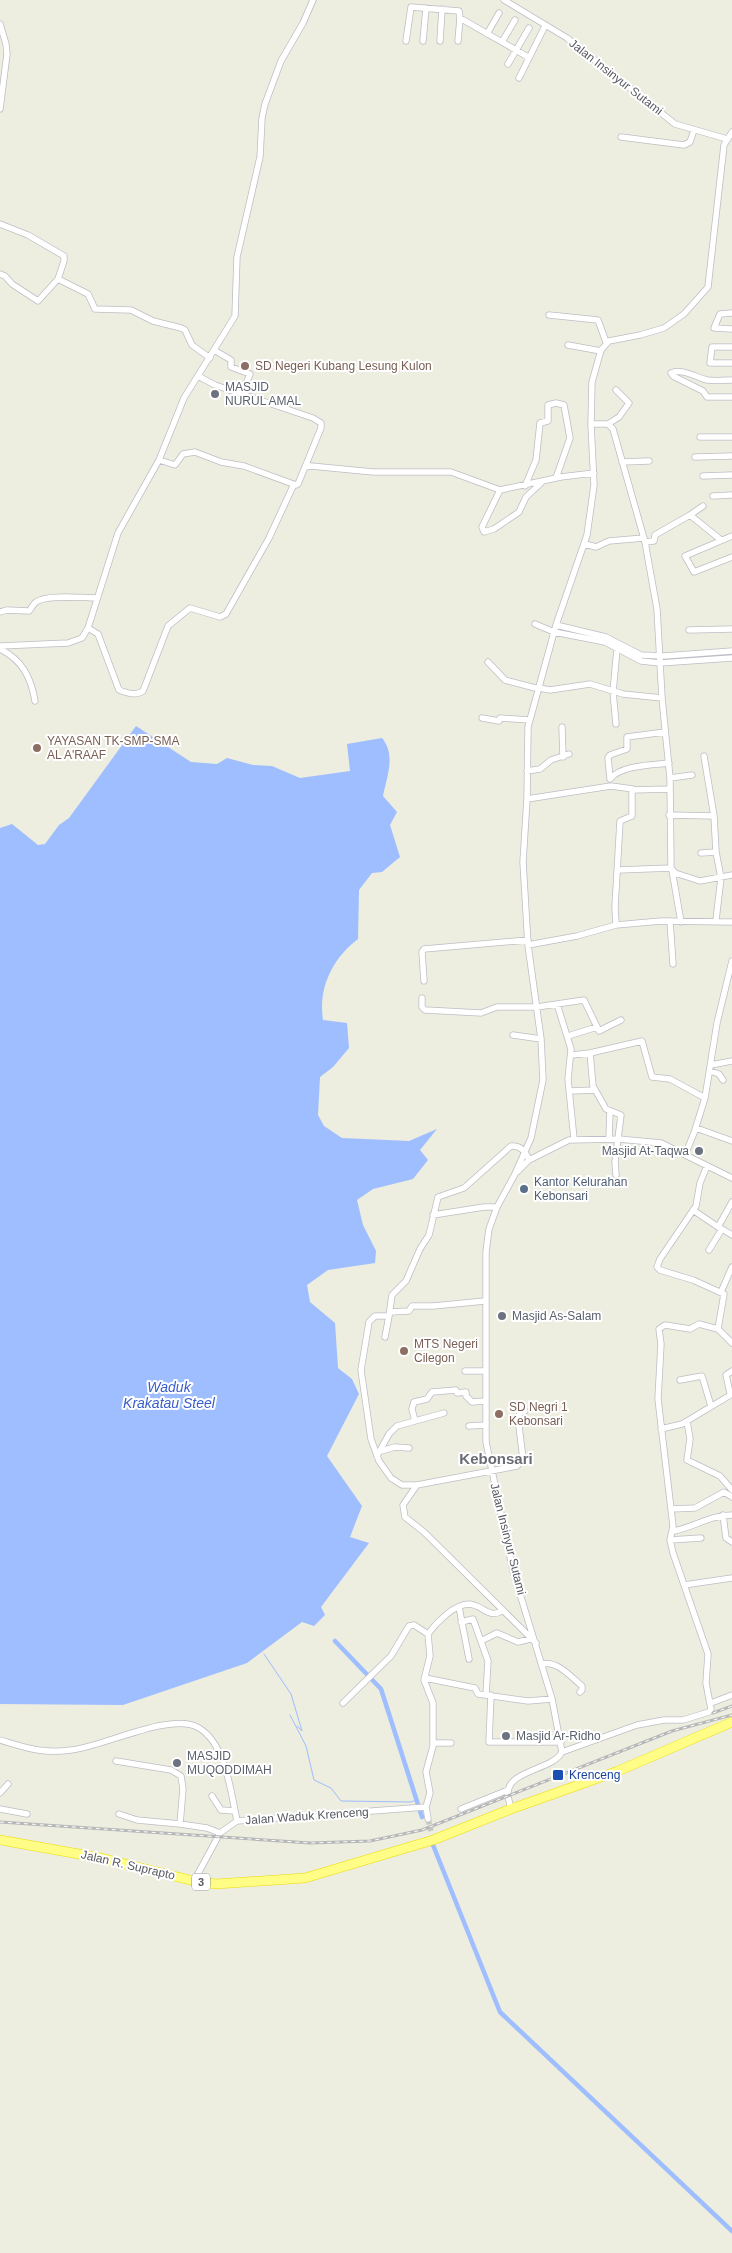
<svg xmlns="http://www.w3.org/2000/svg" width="732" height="2253" viewBox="0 0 732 2253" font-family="Helvetica,sans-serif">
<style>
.water{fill:#9ebeff}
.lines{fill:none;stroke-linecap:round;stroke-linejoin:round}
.stream{stroke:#9ebeff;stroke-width:1}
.canal{stroke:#9ebeff;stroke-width:4.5}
.minor-tunnel{stroke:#c8c8c1;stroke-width:5.5;stroke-dasharray:5.5 3;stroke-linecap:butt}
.minor-casing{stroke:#bdbec5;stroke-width:7}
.highway-casing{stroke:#eddc00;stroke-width:10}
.minor{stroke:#fff;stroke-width:5.5}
.highway{stroke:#fffd85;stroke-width:9}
.rail-casing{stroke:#b6b7b7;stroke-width:3}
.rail{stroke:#fff;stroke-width:1;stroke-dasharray:4;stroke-linecap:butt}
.education-dot{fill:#8d6e63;stroke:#fff;stroke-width:2}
.worship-dot{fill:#6b7280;stroke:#fff;stroke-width:2}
.service-dot{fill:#5c6f8a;stroke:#fff;stroke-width:2}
.transit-dot{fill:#1a4fb4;stroke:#fff;stroke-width:2}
.labels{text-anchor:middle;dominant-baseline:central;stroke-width:4;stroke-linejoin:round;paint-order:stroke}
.shield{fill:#fff;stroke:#8b8c92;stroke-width:1}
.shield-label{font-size:11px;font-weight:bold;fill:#595b63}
.street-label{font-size:12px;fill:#595b63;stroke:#fff}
.education-label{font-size:12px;fill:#785e54;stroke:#fff;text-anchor:start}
.worship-label{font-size:12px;fill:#5b616d;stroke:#fff;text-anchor:start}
.service-label{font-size:12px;fill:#4e5e75;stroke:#fff;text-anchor:start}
.transit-label{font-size:12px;fill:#164399;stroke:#fff;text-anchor:start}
.water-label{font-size:14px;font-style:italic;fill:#375ccd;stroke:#fff}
.quarter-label{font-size:15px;font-weight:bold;fill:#6a6c75;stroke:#fff}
</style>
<rect width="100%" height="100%" fill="#edede0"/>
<path class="water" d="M 136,726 L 191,762 L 217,764 L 227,758 L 253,765 L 272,766 L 300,778 L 350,771 L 347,744 L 382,738 C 396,755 387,776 383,796 L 397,812 L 390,825 L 400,857 L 382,872 L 372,873 L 359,890 L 358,939 C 333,958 318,987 323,1020 L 347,1023 L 349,1048 L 333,1067 L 320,1077 L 318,1115 L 324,1126 L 342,1138 L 409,1141 L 437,1129 L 420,1150 L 428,1160 L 413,1179 L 373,1189 L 357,1200 L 363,1225 L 376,1251 L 375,1263 L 328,1270 L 307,1285 L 310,1302 L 335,1323 L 338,1368 L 352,1379 L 359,1394 L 327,1456 L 362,1506 L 350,1537 L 369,1543 L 321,1607 L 325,1615 L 314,1626 L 302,1622 L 247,1663 L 123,1705 L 0,1704 L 0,828 L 12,824 L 38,845 L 45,844 L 59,825 L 69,818 Z"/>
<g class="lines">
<path class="stream" d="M 264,1654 L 291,1694 L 302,1731 L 297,1726
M 290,1715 L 306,1746 L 314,1780 L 331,1788 L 341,1801 L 411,1802 L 416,1800"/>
<path class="canal" d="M 335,1641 L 381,1689 L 422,1817
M 433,1845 L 500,2012 L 732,2231"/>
<path class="minor-tunnel" d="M 428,1819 L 431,1831"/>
<g class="minor-casing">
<path id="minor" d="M 504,0 L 567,38 L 675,124 L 727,139
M 0,24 L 6,44 L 7,54 L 0,109
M 487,34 L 499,13
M 406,41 L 411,7 L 459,11 L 460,18 L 528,57
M 423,41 L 426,8
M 440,41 L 442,9
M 458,41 L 460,18
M 502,42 L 515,20
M 508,64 L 529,28
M 519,78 L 545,26
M 621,137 L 684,145 L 690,142 L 694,130
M 0,224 L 28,235 L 64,256 L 64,261 L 58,279 L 88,294 L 95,309 L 131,310 L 153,321 L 181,328 L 185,330 L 192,345 L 210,358
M 0,274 L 5,276 L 12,284 L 38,301 L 58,279
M 732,313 L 720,314 L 714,328 L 732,329
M 549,315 L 598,320 L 606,342
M 568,345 L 601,351
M 732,347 L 712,347 L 710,363 L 732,363
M 214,350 L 231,360 L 231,367 L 250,374 L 246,384
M 198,376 L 215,385 L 313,418 L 321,423 L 321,428 L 305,467
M 732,380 C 724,380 714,381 707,380 C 696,377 681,368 671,373 L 673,376 L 703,391 L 707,397 L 732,397
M 591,424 L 608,424 L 613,429 L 645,542 L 657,609 L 662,698 L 670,778 L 671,868 L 675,873 L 700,881 L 732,875
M 608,424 L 619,417 L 629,403 L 616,390
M 700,437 L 732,437
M 695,457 L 732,456
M 159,460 L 175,465 L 183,454 L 195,452 L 221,462 L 244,466 L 296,485 L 298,484 L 305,467 L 311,466 L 373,472 L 451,472 L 500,490 L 561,477 L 594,473
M 622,462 L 649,461
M 703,476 L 732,475
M 294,484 L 269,538 L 226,614 L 220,617 L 190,608 L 168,626 L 143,691 C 136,696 127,693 119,690 L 98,634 L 88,628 L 118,533 L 159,460 L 184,398 L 235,316 L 237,257 L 260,157 L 262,118 L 265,104 L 281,61 L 303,23 L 313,0
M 525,486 L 536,460 L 540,423 L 548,421 L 548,405 L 556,403 L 564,405 L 570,438 L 556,478
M 500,490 L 482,527 L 484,532 L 494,529 L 519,512 L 526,497 L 541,483
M 713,496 L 732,495
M 690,515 L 703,506
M 732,536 L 685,556 L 694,572 L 732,557
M 645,542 L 654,541 L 655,535 L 690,515 L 721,540
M 585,544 L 596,547 L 609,541 L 644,538
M 0,612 L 7,610 L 29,611 C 32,608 33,604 36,602 C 46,594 84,598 97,598
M 535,624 L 554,632 L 605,642 L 641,661 L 660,663 L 732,658
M 556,625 L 606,637 L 641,655 L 664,656 L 732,651
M 689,630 L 732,629
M 0,646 L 68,643 L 82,638 L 88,628
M 0,649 C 22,660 31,677 35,701
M 488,662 L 505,680 L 539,689
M 539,688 L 550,690 L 590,684 L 623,694 L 662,698
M 482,718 L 499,721 L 500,718 L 529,720
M 616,724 L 613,692 L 617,649
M 562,727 L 563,757
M 527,771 L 540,769 L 551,760 L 569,754
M 610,778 L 608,758 L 610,755 L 627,749 L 627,737 L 665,732
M 670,778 L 692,775
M 610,779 C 621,765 652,765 669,763
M 527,799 L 611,786 L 633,789
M 669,815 L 714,816 L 704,756
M 714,816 L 716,852 L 721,878 L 716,920
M 701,853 L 716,852
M 618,870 L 671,868
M 672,870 L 681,922
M 670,921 L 673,964
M 616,925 L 615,907 L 620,821 L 632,816 L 632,790 L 670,789
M 528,945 L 577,936 L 616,925 L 661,921 L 732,922
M 424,981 L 422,952 L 424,949 L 528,940
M 422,998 L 422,1007 L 425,1010 L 481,1013 L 497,1007 L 537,1007 L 584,1000 L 599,1031 L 621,1020
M 557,1004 L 571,1049 L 568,1079 L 574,1139
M 513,1035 L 541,1039
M 568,1036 L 597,1027
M 590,1053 L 642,1041 L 652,1077 L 670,1079 L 705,1098
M 572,1055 L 590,1053 L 593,1086 L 606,1109 L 621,1115 L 615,1162 L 616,1175
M 711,1065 L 732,1061
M 710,1071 L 719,1074 L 723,1080
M 570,1091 L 595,1090
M 696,1128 L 732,1141
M 609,1138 L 610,1111
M 685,1155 L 694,1133 L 705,1098 L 717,1023 L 732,961
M 707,1166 L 700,1183 L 696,1206 L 660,1259 L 657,1267 L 660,1270 L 693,1280 L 724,1294 L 718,1329
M 517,1172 L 529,1160 L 569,1140 L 619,1139 L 661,1143 L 732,1178
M 693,1210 L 718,1227 L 732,1202
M 433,1215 L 484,1207 L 497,1207
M 722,1229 L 732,1235
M 709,1250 L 722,1229 L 718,1227
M 721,1292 L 732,1267
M 390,1312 L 409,1311 L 412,1306 L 433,1306 L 485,1301
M 385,1337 L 389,1316
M 465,1371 L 485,1371
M 680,1380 L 702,1376 L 711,1406
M 730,1393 L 726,1375 L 732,1371
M 525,1411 L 521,1412 L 518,1418 L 523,1459 L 517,1466 L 417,1485 L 402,1485 L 391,1478 L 379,1461 L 371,1439 L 361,1370 L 369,1322 L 375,1316 L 389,1316 L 392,1295 L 406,1281 L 420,1249 L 429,1235 L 438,1197 L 464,1188 L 511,1146 C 521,1145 526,1152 529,1160
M 415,1421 L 412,1409 L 414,1402 L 427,1399 L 432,1392 L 456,1390 L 457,1393 L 466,1392 L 466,1396 L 472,1402 L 485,1401
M 687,1421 L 690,1439 L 687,1460 L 720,1476 L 732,1490
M 469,1426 L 485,1425
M 661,1429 L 682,1424 L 732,1394
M 381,1451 L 395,1447 L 409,1448
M 377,1456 L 389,1434 L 397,1426 L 444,1413
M 417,1485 L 403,1505 L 405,1517 L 424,1532 L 536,1643
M 671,1509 L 695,1508 L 724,1492 L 732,1497
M 723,1515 L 726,1538 L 732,1542
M 674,1531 C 694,1527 711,1515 732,1515
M 670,1540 L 701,1538
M 684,1585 L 732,1578
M 459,1607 L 469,1659
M 461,1622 L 473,1619 L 488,1661 L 486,1695
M 481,1641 L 497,1633 L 518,1642 L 530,1639
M 542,1664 C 557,1660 571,1677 582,1686 L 582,1690 L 580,1692
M 425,1678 L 475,1688 L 478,1694 L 528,1701 L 552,1699
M 491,1695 L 489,1742 L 561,1742
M 343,1703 L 391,1656 L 409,1626 L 414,1625 L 428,1634
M 711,1703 L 732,1695
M 0,1740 C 27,1748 42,1754 71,1750 C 103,1747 172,1711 199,1728 C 226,1744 231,1793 237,1821 L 426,1807 L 430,1793 L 426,1772 L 433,1746 L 433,1703 L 424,1680 L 430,1656 L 428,1634 C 436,1623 454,1604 469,1604 C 483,1605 488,1619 502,1611
M 433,1743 L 451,1743
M 562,1752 L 637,1725 L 664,1720 L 683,1720 L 709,1712 L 711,1709 L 706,1683 L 708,1654 L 673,1553 L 670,1540 L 673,1526 L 658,1399 L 661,1344 L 659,1329 L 665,1325 L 690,1329 L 699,1324 L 718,1329 L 732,1343
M 116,1761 L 171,1770 L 181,1776 L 183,1789 L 180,1824 L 207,1828 L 220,1833 L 237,1821
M 0,1793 L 8,1784
M 212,1796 L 221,1810 L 235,1811
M 426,1807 L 428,1819
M 0,1809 L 27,1814
M 461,1809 L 508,1790
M 511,1809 C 510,1804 508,1799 508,1794 C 507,1770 553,1770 562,1752 L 552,1699 L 513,1571 L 486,1442 L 486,1252 L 489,1229 L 497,1207 L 514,1176 L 531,1138 L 543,1080 L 541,1039 L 528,945 L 523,862 L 527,799 L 528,727 L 556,625 L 587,535 L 594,485 L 591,424 L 592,382 L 601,350 L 609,341 L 640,335 L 664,328 L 684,314 L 708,287 L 724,145 L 732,132
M 119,1814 L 137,1820 L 180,1824
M 194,1881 L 220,1833"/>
</g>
<g class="highway-casing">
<path id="highway" d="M 0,1840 L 101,1858 L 194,1881 L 216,1884 L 305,1878 L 433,1840 L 511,1809 L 618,1771 L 732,1722"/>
</g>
<use href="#minor" class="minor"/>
<use href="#highway" class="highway"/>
<g class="rail-casing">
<path id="rail" d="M 713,1713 L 732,1706
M 0,1822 L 310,1843 L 370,1841 L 422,1830 L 672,1731 L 732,1715"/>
</g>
<use href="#rail" class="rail"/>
</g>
<g class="education-dot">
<circle cx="245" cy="366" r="5"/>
<circle cx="37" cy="748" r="5"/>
<circle cx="404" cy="1351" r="5"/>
<circle cx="499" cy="1414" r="5"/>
</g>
<g class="worship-dot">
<circle cx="215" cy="394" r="5"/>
<circle cx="699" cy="1151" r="5"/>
<circle cx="502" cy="1316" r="5"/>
<circle cx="506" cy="1736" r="5"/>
<circle cx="177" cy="1763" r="5"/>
</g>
<circle class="service-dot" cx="524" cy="1189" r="5"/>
<rect class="transit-dot" x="552" y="1769" width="12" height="12" rx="2.5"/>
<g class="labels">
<rect class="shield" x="192" y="1873.5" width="18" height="17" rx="4"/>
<g class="shield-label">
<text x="201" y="1882">3</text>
</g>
<g class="street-label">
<text transform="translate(616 77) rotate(38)">Jalan Insinyur Sutami</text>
<text transform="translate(508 1539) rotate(76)">Jalan Insinyur Sutami</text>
<text transform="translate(307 1816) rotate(-4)">Jalan Waduk Krenceng</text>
<text transform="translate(128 1865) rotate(13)">Jalan R. Suprapto</text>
</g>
<g class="education-label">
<text x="255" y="366">SD Negeri Kubang Lesung Kulon</text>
<text x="47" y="741">YAYASAN TK-SMP-SMA<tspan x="47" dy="14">AL A'RAAF</tspan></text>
<text x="414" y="1344">MTS Negeri<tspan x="414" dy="14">Cilegon</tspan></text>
<text x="509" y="1407">SD Negri 1<tspan x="509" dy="14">Kebonsari</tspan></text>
</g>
<g class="worship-label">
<text x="225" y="387">MASJID<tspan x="225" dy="14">NURUL AMAL</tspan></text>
<text x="689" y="1151" text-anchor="end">Masjid At-Taqwa</text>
<text x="512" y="1316">Masjid As-Salam</text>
<text x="516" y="1736">Masjid Ar-Ridho</text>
<text x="187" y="1756">MASJID<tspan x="187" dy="14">MUQODDIMAH</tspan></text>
</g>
<g class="service-label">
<text x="534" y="1182">Kantor Kelurahan<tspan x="534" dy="14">Kebonsari</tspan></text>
</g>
<g class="transit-label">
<text x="569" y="1775">Krenceng</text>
</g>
<g class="water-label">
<text x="169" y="1387">Waduk<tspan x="169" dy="16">Krakatau Steel</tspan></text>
</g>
<g class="quarter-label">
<text x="496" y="1458">Kebonsari</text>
</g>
</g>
</svg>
